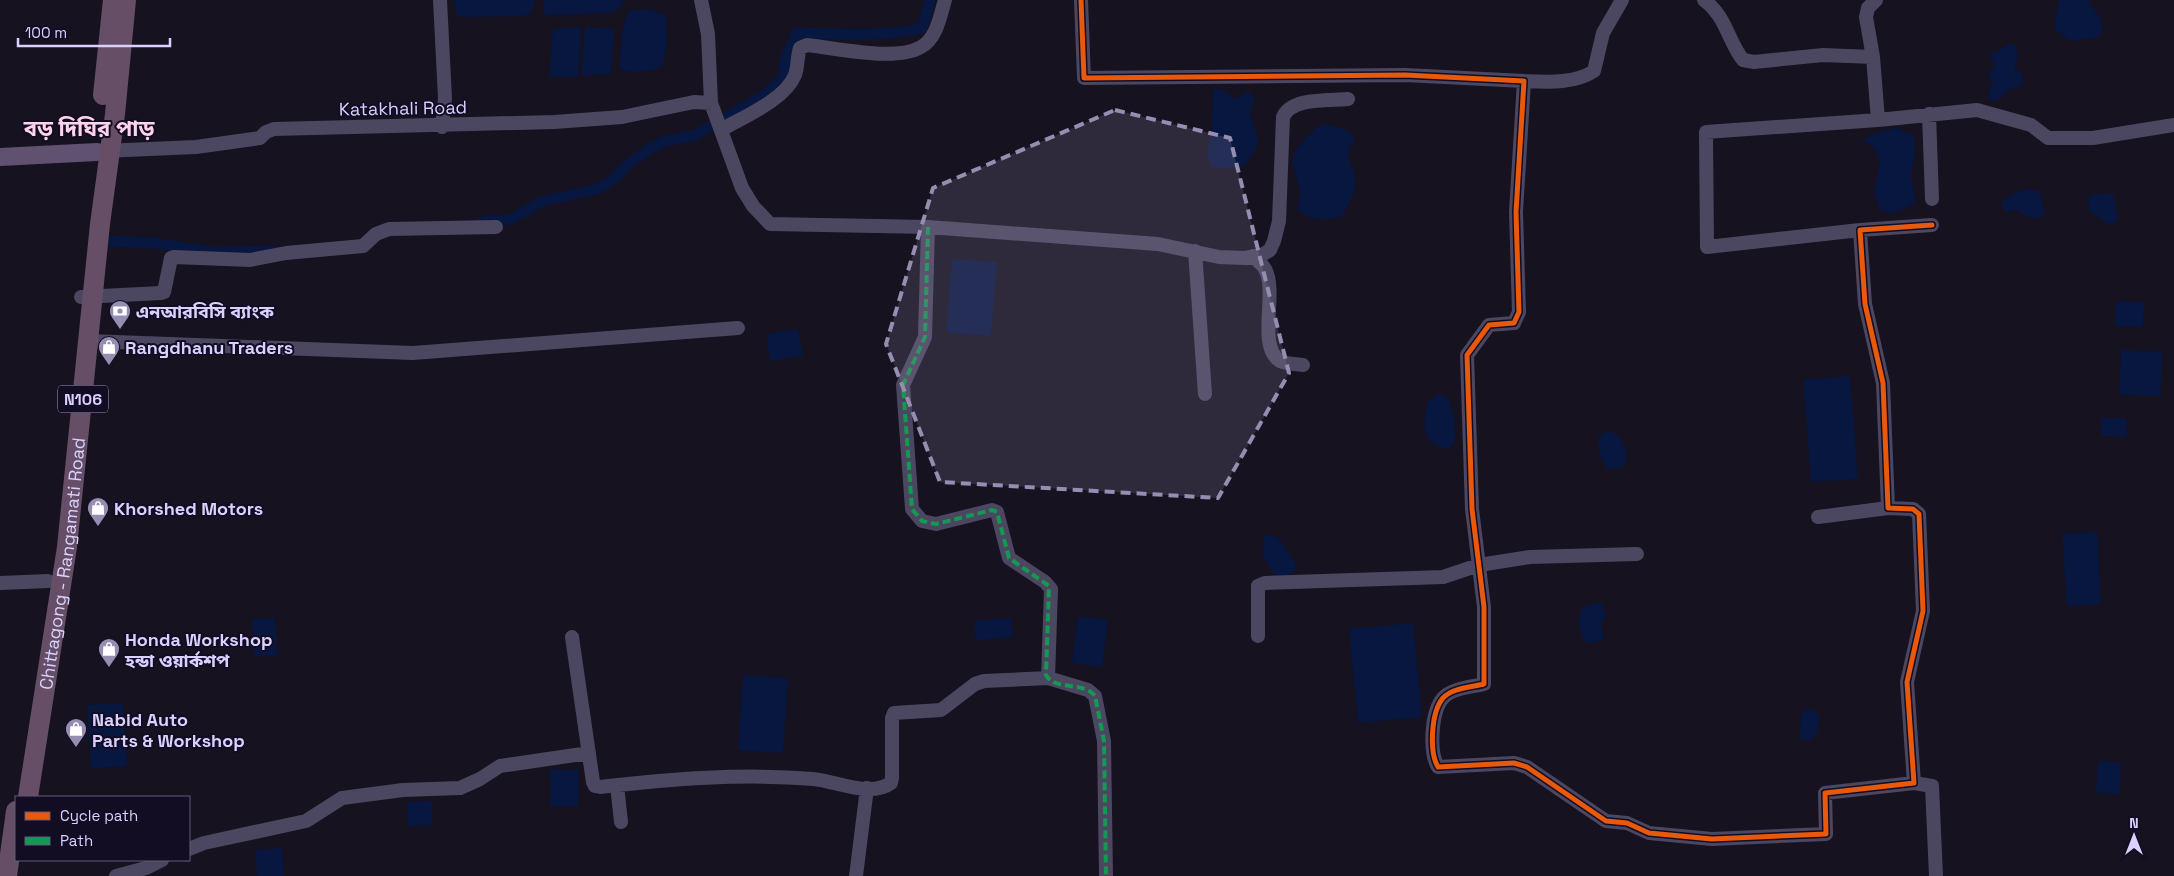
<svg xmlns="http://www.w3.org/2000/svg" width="2174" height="876" viewBox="0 0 2174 876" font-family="'Space Grotesk','Noto Sans Bengali',sans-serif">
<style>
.water{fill:#081740}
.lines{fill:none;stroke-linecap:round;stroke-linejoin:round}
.canal{stroke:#081740;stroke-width:11}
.minor{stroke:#4b4760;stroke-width:14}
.major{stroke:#605171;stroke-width:18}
.highway{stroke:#654e66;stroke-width:20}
.quiet{stroke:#139951;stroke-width:4;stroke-dasharray:8 4;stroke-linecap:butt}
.cycleway-casing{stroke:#130d24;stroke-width:8}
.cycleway{stroke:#e8590c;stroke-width:5}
.marked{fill:#958eb1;fill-opacity:0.2;stroke:#958eb1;stroke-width:4;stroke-dasharray:10 6;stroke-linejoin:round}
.labels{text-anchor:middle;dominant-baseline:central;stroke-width:4;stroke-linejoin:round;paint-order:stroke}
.shield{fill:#130d24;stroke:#9e96bd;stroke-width:1}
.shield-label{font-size:16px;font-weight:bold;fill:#dad1ff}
.street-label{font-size:18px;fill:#dad1ff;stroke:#130d24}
.poi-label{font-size:18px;font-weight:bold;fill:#dad1ff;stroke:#130d24;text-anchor:start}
.district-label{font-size:22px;font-weight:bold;fill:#ffd3eb;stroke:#130d24}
</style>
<rect width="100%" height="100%" fill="#16121f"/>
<path class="water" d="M 454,0 L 535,0 L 531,13 L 521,16 L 459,17 L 457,15 Z
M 544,0 L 623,0 L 623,4 L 617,10 L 609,13 L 544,15 Z
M 2059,0 L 2088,0 C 2096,16 2106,15 2101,36 L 2095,39 C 2084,36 2078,43 2070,40 C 2065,39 2058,31 2054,27 Z
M 647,9 L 666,15 L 667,44 L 662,67 C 650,72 633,74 620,69 C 621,54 620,19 631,10 Z
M 581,27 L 578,77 L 549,77 L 553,29 Z
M 585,27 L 614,29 L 611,74 L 581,76 Z
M 2008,44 L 2016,45 L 2018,56 L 2014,68 L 2022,73 L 2023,86 L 2007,90 L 2000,99 L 1993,101 L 1987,97 L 1993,81 L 1989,79 L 1990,72 L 1994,68 L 1994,61 L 1987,54 L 1994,53 Z
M 1213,88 L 1223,90 L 1236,99 L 1247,92 L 1251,93 L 1255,100 C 1242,121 1262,127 1257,146 C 1255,153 1247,161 1243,167 L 1229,169 L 1211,167 L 1207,155 L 1212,128 Z
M 1326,124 L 1349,131 L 1355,140 C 1342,161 1351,157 1355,176 C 1358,190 1348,206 1341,217 C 1325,222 1310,220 1297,209 C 1307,181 1288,174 1294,155 C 1298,144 1311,133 1319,125 Z
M 1896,128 L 1915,137 L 1915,153 L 1911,176 L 1916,203 L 1892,214 L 1880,209 L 1874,193 L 1880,160 L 1875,149 L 1863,140 L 1881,131 Z
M 2027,189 L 2040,191 L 2045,215 C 2033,221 2026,217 2017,210 L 2005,212 L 2002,207 L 2003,200 L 2020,190 Z
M 2112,193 L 2115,199 L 2118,220 L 2110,225 L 2089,211 L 2088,197 L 2095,194 Z
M 952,259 L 997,262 L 991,336 L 946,332 Z
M 2116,301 L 2144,302 L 2143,327 L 2115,326 Z
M 798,329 L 803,356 L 770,361 L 766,334 Z
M 2121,350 L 2162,351 L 2161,396 L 2120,395 Z
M 1850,376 L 1858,479 L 1811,482 L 1803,380 Z
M 1437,395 L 1445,395 C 1455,407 1454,426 1455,441 L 1449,449 C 1420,445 1423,425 1427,403 Z
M 2101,418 L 2126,418 L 2126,437 L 2101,436 Z
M 1607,431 C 1624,435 1626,445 1626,462 L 1622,468 L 1607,469 L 1599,454 L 1598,437 Z
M 2097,532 L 2101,604 L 2067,606 L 2062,534 Z
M 1266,535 C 1280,535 1283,543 1289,554 C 1292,559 1296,562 1296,568 L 1289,577 L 1277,576 C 1267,568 1257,546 1266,535 Z
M 1598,602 L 1602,604 L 1606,616 C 1599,623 1601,628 1604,636 L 1602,640 L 1587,644 C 1581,638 1575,617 1582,609 C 1585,605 1593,604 1598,602 Z
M 1078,616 L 1108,620 L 1102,667 L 1072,663 Z
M 275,618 L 278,655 L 254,657 L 252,619 Z
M 1011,618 L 1013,637 L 975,640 L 974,621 Z
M 1413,623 L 1422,717 L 1358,723 L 1349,629 Z
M 743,675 L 788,678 L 783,753 L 738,750 Z
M 123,703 L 127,766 L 91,768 L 87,705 Z
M 1805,709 L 1814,710 L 1819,716 C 1819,730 1820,739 1803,741 L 1800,737 L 1801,716 Z
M 2098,761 L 2121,762 L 2120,794 L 2096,793 Z
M 550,769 L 579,770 L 578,806 L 550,806 Z
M 432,801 L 432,825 L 408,826 L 407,802 Z
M 282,848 L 284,876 L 257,876 L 255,850 Z"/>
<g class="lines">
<path class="canal" d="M 483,222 L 511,219 L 543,201 L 597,189 L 613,180 L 627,165 L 648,150 L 665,141 L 696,135 L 765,95 L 784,76 L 785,59 L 797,33 C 839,33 880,38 922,28 L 930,0
M 108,241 L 155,243 L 209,252 L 273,251"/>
<path class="minor" d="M 440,0 L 445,98 L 442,127
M 701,0 L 708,34 L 711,103 L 742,188 L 753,206 L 770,224 L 928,227 L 1158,244 L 1219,257 L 1245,258 L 1262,255 L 1270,250 L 1274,241 L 1279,221 L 1283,117 C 1292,97 1329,101 1348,99
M 1081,0 L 1084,78 L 1405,75 L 1524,81 L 1516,212 L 1519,312 L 1514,323 L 1489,325 L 1467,355 L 1472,509 L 1484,607 L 1484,684 C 1472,687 1452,688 1443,698 C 1431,712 1429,752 1438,767 L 1514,763 L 1527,767 L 1606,821 L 1627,823 L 1649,833 L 1712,839 L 1826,834 L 1825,793 L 1914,783 L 1907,682 L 1923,611 L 1919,514 L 1913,509 L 1888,508 L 1883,383 L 1865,304 L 1860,230 L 1932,225
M 1704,0 C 1726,16 1728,41 1743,60 L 1754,62 L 1823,55 L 1873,57
M 1876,0 L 1868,8 L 1866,17 L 1873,57 L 1878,120
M 1524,81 C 1548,82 1574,84 1594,71 L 1603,33 L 1622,0
M 1929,114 L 1932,199
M 721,130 C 743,117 785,100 795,75 C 798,67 797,57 800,48 L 807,45 C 836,48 895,62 921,47 C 937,38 940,16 945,0
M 103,151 L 196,147 L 260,138 L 266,132 L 274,129 L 554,122 L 622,117 L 694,102 L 711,103
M 928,227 L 925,337 L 903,385 L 912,509 L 922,521 L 936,524 L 992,510 L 997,512 L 1009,558 L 1045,582 L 1051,589 L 1048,678
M 1860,230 L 1707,247 L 1706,132 L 1878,120 L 1977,110 L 2031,125 L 2048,138 L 2093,138 L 2174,125
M 1195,251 L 1205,394
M 1253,256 C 1257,261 1264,265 1266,271 C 1277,294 1257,347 1280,361 C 1286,364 1297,364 1303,365
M 81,297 L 161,293 L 164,292 L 171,258 L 174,257 L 250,260 L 286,253 L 363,246 L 376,234 L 389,229 L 496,227
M 89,341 L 413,353 L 738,328
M 1818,517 L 1888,508
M 0,583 L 48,581
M 1258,636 L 1258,586 L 1265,583 L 1443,577 L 1479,565 L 1530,557 L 1637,554
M 572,637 L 593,782 L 595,786 L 600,787 C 672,779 741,773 813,779 C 836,781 870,798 891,783 L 892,778 L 892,718 L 894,713 L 941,710 L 975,684 L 984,681 L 1048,678 L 1088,690 L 1095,696 L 1104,741 L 1106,876
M 1914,783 L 1932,786 L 1936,876
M 617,785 L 621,822
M 189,849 L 204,843 L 306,821 L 342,798 L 403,790 L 460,788 L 480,779 L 500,766 L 589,753
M 116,876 L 146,868 L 162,860
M 856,876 L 867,788"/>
<path class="major" d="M 0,157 L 97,152"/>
<g class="highway">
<path d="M 103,95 L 113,0"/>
<path id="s1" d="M 28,797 L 67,547 L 100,224 L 115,114 L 126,0"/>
<path d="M 7,876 L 16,811"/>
</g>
<path class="quiet" d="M 928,227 L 925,337 L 903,385 L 912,509 L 922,521 L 936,524 L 992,510 L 997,512 L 1009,558 L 1049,586 L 1046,675 C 1054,691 1084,681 1095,696 L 1104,741 L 1106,876"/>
<g class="cycleway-casing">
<path id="cycleway" d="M 1081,0 L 1084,78 L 1405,75 L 1524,81 L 1516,212 L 1519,312 L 1514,323 L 1489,325 L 1467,355 L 1472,509 L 1484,607 L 1484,684 C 1472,687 1452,688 1443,698 C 1431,712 1429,752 1438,767 L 1514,763 L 1527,767 L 1606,821 L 1627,823 L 1649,833 L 1712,839 L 1826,834 L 1825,793 L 1914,783 L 1907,682 L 1923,611 L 1919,514 L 1913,509 L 1888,508 L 1883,383 L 1865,304 L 1860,230 L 1932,225"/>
</g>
<use href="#cycleway" class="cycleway"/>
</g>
<path class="marked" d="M 1115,110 L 1230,138 L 1289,373 L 1218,498 L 940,482 L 886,344 L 933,188 Z"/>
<defs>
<g id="bank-pin" transform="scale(1.125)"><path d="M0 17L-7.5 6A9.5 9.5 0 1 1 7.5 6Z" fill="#958eb1" stroke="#130d24"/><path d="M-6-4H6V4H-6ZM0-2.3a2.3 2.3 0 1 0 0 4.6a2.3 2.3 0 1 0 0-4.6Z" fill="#fff"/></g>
<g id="shop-pin" transform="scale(1.125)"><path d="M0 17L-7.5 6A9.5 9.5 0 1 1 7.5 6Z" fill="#958eb1" stroke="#130d24"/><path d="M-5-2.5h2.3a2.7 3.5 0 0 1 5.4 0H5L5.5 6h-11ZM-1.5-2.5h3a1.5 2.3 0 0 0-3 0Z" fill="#fff"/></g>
</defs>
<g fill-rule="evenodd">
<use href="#bank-pin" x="120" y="311"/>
<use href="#shop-pin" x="109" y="347"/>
<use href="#shop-pin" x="98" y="508"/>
<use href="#shop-pin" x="109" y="649"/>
<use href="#shop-pin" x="76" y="729"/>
</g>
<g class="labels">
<rect class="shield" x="58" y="385.5" width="50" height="27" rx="4"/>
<g class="shield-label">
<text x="83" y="399">N106</text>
</g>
<g class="street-label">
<text transform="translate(403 108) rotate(-1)">Katakhali Road</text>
<text stroke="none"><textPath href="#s1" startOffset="236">Chittagong - Rangamati Road</textPath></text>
</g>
<g class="poi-label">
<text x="136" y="311">এনআরবিসি ব্যাংক</text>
<text x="125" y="347">Rangdhanu Traders</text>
<text x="114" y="508">Khorshed Motors</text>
<text x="125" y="639">Honda Workshop<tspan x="125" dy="21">হন্ডা ওয়ার্কশপ</tspan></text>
<text x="92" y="719">Nabid Auto<tspan x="92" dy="21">Parts &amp; Workshop</tspan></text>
</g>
<g class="district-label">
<text x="89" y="128">বড় দিঘির পাড়</text>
</g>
</g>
<rect x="15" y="796" width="175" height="65" fill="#130d24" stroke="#635b7c"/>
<rect x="25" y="812" width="25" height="8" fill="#e8590c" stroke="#635b7c"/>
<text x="60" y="821" font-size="15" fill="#dad1ff">Cycle path</text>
<rect x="25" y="837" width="25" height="8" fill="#139951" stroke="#635b7c"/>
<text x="60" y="846" font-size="15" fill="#dad1ff">Path</text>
<g transform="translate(2134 836)" stroke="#130d24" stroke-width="4" paint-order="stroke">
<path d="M0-4L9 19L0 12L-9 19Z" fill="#dad1ff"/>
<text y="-8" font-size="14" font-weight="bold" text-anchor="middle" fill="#dad1ff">N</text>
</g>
<path d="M18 38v8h152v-8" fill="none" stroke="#dad1ff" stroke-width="2.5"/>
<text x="25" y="38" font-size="15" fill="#dad1ff" stroke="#130d24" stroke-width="4" paint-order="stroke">100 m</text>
</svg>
